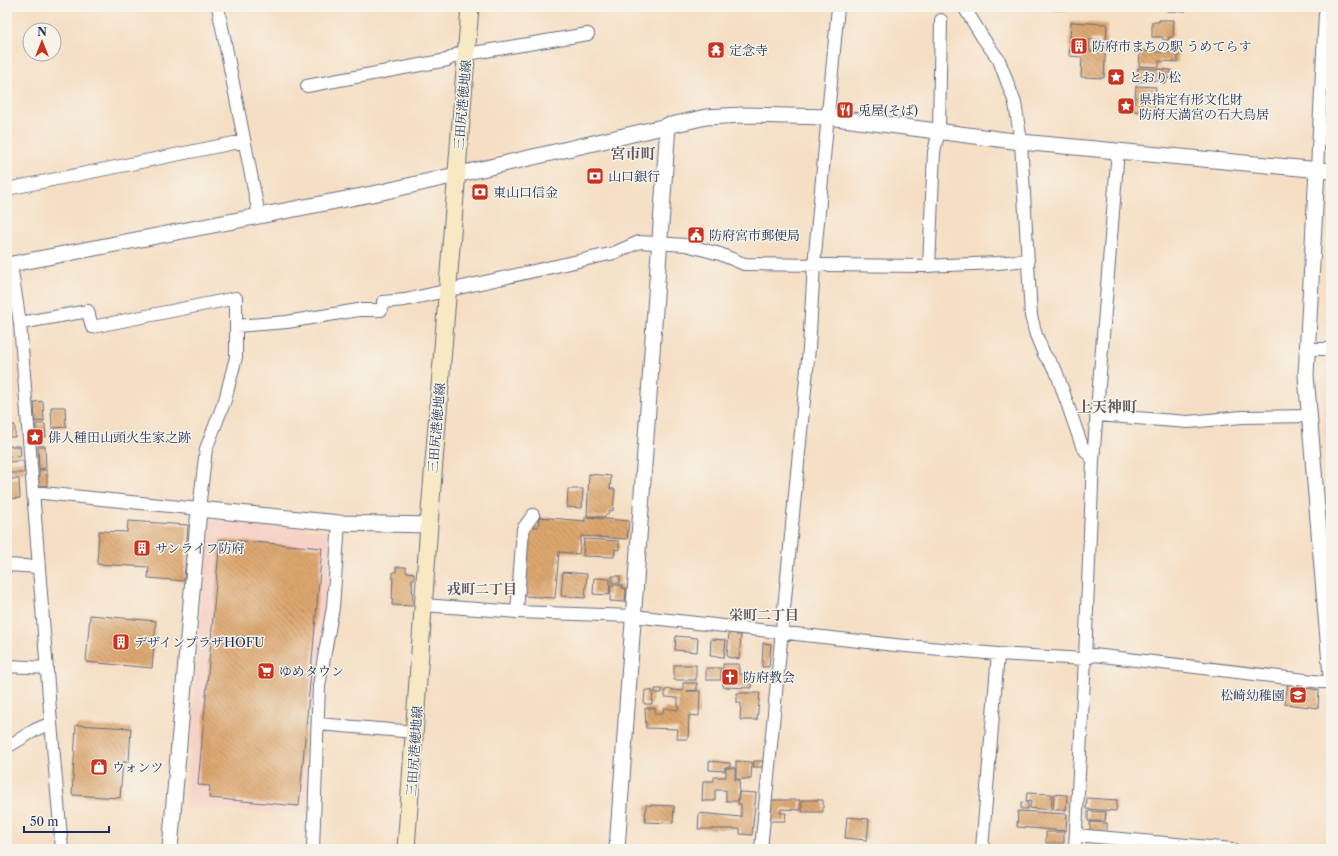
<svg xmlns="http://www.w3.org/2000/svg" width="1338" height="856" viewBox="0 0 1338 856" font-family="'Libre Caslon Text','Noto Serif JP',serif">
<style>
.built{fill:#f6d1c6}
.building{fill:url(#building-back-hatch);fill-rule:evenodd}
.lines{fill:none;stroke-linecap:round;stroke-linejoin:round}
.minor-casing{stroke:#676c81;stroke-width:14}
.tertiary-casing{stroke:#676c81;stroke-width:17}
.secondary-casing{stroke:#676c81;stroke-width:19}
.minor{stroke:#fff;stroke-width:12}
.tertiary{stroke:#fff;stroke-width:15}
.secondary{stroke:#f6e9c3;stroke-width:17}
.labels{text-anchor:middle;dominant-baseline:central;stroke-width:3;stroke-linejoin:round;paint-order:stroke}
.poi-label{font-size:13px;fill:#1b2f5e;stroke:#f7f3e8;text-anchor:start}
.street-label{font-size:13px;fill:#1b2f5e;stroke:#f7f3e8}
.neighbourhood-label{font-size:14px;font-weight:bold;fill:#5f5964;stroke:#f7f3e8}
.quarter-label{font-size:15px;font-weight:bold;fill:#5f5964;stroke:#f7f3e8}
</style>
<defs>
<pattern id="building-back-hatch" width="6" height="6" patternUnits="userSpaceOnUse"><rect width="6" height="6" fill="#dda76f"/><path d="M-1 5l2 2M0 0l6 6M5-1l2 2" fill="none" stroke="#b2885e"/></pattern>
</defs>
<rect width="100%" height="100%" fill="#f7f3e8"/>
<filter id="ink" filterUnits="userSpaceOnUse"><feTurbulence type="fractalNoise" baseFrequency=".025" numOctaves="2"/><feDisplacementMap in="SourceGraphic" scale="8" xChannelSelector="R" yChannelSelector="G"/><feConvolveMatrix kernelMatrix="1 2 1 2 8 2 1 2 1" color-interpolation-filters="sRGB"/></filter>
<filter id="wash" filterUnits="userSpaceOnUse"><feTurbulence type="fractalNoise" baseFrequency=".012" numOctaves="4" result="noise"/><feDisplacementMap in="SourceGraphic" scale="16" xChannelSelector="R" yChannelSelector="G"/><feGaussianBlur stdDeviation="0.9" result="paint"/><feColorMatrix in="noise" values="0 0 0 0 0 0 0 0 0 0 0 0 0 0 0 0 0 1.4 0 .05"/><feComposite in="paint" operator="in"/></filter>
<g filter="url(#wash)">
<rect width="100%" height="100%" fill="#f5dec3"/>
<path class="built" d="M 1331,352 L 1331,515 L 1323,421 L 1322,353 Z
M 209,520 L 332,531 L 326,614 L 311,721 L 309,814 L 185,808 Z"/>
<g id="blocks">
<path class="building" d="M 1054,7 L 1068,7 L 1068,10 L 1054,10 Z
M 1167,7 L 1186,7 L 1186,11 L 1167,11 Z
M 1159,20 L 1174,20 L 1173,37 L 1169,37 L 1168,40 L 1163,40 L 1163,37 L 1152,37 L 1152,22 L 1159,22 Z
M 1071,22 L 1107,24 L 1104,78 L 1081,77 L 1082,57 L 1069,56 ZM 1090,39 L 1101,40 L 1100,52 L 1089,51 Z
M 1171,45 L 1178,45 L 1178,51 L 1170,51 Z
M 1140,51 L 1178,53 L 1178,62 L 1159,61 L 1159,67 L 1139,66 Z
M 1138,68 L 1171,70 L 1171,79 L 1167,78 L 1166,83 L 1160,83 L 1160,80 L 1137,82 Z
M 1136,86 L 1156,87 L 1154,113 L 1134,111 Z
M 43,401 L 44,421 L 35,422 L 34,402 Z
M 51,407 L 65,407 L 66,427 L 52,428 Z
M 36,424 L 45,424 L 46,437 L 36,437 Z
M 7,425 L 15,425 L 15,437 L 7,437 Z
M 7,446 L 20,446 L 21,456 L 7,457 Z
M 38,446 L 45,446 L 46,468 L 39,469 Z
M 24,461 L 24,473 L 7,473 L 7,462 Z
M 39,470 L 47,470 L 47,486 L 39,486 Z
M 589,474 L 611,476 L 610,489 L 615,489 L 613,511 L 609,510 L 608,515 L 605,515 L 605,517 L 587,516 Z
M 7,479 L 19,479 L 20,498 L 7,499 Z
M 568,489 L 583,489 L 582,508 L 567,507 Z
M 539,517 L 585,521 L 585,517 L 629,521 L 627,539 L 581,536 L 579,554 L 559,552 L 555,598 L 523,596 L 529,531 L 531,527 L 538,527 Z
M 128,521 L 188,525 L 184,581 L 148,578 L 149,567 L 97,564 L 99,531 L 127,532 Z
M 220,539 L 322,548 L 299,806 L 209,798 L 210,786 L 198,785 Z
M 584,539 L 619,541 L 619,550 L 615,549 L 614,557 L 583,556 Z
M 396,567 L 406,567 L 406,572 L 414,573 L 414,579 L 412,579 L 413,606 L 392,605 L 393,572 L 396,572 Z
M 563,572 L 587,574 L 585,598 L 561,596 Z
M 612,576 L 620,576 L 620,583 L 612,583 Z
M 594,578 L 610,579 L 609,595 L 593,594 Z
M 611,585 L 622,585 L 622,588 L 626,589 L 625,602 L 610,601 Z
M 90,615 L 156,621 L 152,668 L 86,662 Z
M 729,632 L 736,632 L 736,635 L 741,635 L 739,659 L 727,657 Z
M 676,636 L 698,638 L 697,652 L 675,650 Z
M 711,639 L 726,640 L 724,657 L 710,656 Z
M 763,643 L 771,644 L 769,667 L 762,667 Z
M 723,664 L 739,664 L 739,674 L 752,674 L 752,688 L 723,687 Z
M 674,665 L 696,665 L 696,680 L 674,680 Z
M 706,668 L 721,668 L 721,680 L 706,680 Z
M 1288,682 L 1299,684 L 1298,687 L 1319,690 L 1318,708 L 1285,704 Z
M 683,683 L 697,683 L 697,690 L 687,691 L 700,691 L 699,716 L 689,715 L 688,739 L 677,739 L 678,729 L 646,728 L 645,708 L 655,708 L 655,714 L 662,714 L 664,708 L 678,710 L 678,698 L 665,697 L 665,690 L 672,689 L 672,690 L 683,691 Z
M 655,689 L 662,689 L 662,693 L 655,693 Z
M 645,690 L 653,691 L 652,704 L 644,704 Z
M 737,693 L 760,693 L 757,720 L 740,720 L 741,703 L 737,703 Z
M 76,725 L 131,728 L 129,762 L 123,762 L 120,798 L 72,795 Z
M 709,761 L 730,763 L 730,767 L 725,767 L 725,771 L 709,770 Z
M 736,761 L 752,762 L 751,779 L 736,779 Z
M 754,761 L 763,761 L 762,767 L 753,767 Z
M 726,768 L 735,768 L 735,780 L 740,780 L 738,801 L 726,801 L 726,790 L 715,790 L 715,801 L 702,801 L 703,781 L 714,781 L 714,777 L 726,777 Z
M 739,792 L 756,793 L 752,835 L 740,834 L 740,829 L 698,829 L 699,813 L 741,817 L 741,804 L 738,804 Z
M 1027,793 L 1052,794 L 1051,810 L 1030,808 L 1031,802 L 1026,801 Z
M 1054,794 L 1067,795 L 1066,810 L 1053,810 Z
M 1087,798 L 1117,800 L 1116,811 L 1086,809 Z
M 769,800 L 800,800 L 800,810 L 781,809 L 780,813 L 786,813 L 785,821 L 768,821 Z
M 802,800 L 823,800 L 823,812 L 802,812 Z
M 1021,802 L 1028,803 L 1028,809 L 1021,809 Z
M 646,805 L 674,806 L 673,823 L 645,822 Z
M 1018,811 L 1067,814 L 1066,831 L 1017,827 Z
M 1088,811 L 1106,812 L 1105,821 L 1088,821 Z
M 847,817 L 869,819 L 867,840 L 845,838 Z
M 1090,822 L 1107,823 L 1107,834 L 1090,833 Z
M 1046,832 L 1064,832 L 1064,843 L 1046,843 Z"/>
</g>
</g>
<g filter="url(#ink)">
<use href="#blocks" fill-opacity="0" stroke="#676c81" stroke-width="1"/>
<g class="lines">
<g class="minor-casing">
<path id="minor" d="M 218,7 L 259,215
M 964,7 L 983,38 L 999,60 L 1015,103 L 1021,142 L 1031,316 L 1036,335 L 1044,354 L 1056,371 L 1082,446 L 1093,460
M 467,54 L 588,34
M 307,86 L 447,60 L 467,49
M 1317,169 L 1325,14 L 1328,7
M 7,189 L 244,141
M 11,265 L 20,323 L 51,723 L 62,849
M 929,266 L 934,152 L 939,130 L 941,20
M 383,302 L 405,300 L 614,253 L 639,242 L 686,245 L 720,254 L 744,264 L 922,266 L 998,263 L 1027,260
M 20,323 L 88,311 L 92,327 L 236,298 L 236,357 L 225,400 L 206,449 L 199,509 L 33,492
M 236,326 L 287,322 L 358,310 L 381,310
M 1306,349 L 1331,349
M 1097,415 L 1188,422 L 1242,417 L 1309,416
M 7,565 L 39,567
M 423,605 L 517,612 L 633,616 L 895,645 L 998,654 L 1085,659 L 1094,655 L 1322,682 L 1331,682
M 517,612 L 523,529 L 533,515
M 7,666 L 47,668
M 318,724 L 415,732
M 7,747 L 35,730 L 51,723
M 1076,835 L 1232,849
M 313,849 L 319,686 L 333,607 L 339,523
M 761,849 L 809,348 L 814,265 L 838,7
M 982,849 L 998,654
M 1075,849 L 1085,659 L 1093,460 L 1118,150"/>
</g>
<g class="tertiary-casing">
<path id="tertiary" d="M 1317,169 L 1306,375 L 1331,676
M 7,265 L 382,192 L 706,117 L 743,115 L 828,117 L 1021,142 L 1331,171
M 170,849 L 199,509 L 339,523 L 429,525
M 617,849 L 668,125"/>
</g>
<g class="secondary-casing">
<path id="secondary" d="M 406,849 L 429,525 L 470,7"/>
</g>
<use href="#minor" class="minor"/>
<use href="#tertiary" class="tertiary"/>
<use href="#secondary" class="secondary"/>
</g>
</g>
<defs>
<g id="building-square" transform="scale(0.9)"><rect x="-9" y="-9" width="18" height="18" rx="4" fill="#c8321e" stroke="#f7f3e8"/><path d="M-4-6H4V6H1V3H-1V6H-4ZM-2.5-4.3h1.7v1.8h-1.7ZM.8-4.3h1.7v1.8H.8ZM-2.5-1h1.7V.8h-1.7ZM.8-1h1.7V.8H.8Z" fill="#fff"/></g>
<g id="temple-square" transform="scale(0.9)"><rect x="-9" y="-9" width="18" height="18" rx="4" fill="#c8321e" stroke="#f7f3e8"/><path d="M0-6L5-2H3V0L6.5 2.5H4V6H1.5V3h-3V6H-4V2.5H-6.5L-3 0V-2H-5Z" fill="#fff"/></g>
<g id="sight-square" transform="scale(0.9)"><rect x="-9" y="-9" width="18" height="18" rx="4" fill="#c8321e" stroke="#f7f3e8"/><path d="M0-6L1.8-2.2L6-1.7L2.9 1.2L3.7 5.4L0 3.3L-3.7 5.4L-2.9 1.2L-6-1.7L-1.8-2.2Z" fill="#fff"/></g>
<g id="restaurant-square" transform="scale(0.9)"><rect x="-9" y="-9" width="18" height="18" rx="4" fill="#c8321e" stroke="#f7f3e8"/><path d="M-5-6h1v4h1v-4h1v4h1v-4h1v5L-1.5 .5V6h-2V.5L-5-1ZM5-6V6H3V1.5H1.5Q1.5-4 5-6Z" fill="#fff"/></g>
<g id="bank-square" transform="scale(0.9)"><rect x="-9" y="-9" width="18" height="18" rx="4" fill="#c8321e" stroke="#f7f3e8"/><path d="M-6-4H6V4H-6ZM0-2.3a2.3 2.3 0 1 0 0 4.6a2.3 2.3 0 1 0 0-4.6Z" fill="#fff"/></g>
<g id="civic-square" transform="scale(0.9)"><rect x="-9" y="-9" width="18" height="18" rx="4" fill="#c8321e" stroke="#f7f3e8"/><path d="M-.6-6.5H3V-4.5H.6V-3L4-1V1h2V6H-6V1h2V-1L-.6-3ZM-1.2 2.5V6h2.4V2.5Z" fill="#fff"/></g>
<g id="supermarket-square" transform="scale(0.9)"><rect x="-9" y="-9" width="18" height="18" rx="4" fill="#c8321e" stroke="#f7f3e8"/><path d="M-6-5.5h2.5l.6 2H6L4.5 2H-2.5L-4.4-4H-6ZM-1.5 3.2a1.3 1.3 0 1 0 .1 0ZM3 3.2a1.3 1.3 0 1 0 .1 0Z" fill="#fff"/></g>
<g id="church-square" transform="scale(0.9)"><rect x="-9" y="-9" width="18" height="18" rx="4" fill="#c8321e" stroke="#f7f3e8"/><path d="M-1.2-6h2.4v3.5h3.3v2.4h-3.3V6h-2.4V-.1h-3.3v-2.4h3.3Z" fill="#fff"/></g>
<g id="school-square" transform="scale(0.9)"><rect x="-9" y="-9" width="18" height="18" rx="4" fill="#c8321e" stroke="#f7f3e8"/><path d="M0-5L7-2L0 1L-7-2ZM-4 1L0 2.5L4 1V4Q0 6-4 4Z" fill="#fff"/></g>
<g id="shop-square" transform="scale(0.9)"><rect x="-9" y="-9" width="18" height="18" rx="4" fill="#c8321e" stroke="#f7f3e8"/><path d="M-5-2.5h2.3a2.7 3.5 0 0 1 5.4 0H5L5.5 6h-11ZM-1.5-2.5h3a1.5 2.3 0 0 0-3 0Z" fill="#fff"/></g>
</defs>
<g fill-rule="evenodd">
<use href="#building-square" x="1079" y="46"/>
<use href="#temple-square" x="716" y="50"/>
<use href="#sight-square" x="1116" y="77"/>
<use href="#sight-square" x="1126" y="106"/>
<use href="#restaurant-square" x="845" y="110"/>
<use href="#bank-square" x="595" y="176"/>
<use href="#bank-square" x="480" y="192"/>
<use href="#civic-square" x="696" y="235"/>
<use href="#sight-square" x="35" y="437"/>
<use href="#building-square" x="142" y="548"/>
<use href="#building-square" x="121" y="642"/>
<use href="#supermarket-square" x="266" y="671"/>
<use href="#church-square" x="730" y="677"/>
<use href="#school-square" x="1298" y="695"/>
<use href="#shop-square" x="99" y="767"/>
</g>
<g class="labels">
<g class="poi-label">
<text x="1092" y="46">防府市まちの駅 うめてらす</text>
<text x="729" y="50">定念寺</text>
<text x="1129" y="77">とおり松</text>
<text x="1139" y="99">県指定有形文化財<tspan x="1139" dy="15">防府天満宮の石大鳥居</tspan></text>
<text x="858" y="110">兎屋(そば)</text>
<text x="608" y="176">山口銀行</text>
<text x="493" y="192">東山口信金</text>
<text x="709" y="235">防府宮市郵便局</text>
<text x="48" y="437">俳人種田山頭火生家之跡</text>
<text x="155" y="548">サンライフ防府</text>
<text x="134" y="642">デザインプラザHOFU</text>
<text x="279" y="671">ゆめタウン</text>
<text x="743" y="677">防府教会</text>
<text x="1285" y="695" text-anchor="end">松崎幼稚園</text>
<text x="112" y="767">ウォンツ</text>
</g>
<g class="street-label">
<text transform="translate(462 105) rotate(-85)">三田尻港徳地線</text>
<text transform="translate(436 428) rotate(-85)">三田尻港徳地線</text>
<text transform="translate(414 751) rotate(-86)">三田尻港徳地線</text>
</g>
<g class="neighbourhood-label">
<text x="482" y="589">戎町二丁目</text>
<text x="764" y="615">栄町二丁目</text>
</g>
<g class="quarter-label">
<text x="633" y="153">宮市町</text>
<text x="1107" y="406">上天神町</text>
</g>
</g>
<rect width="1338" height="856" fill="none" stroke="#f7f3e8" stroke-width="24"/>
<g transform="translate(42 42)"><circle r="19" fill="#f7f3e8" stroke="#9fa5b1"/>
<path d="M0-3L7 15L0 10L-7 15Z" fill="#c8321e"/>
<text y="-6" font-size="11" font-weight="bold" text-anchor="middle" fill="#1b2f5e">N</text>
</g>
<path d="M24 826v6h85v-6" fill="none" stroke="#1b2f5e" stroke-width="2"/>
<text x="30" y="826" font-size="12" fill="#1b2f5e" stroke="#f7f3e8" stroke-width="3" paint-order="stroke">50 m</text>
</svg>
